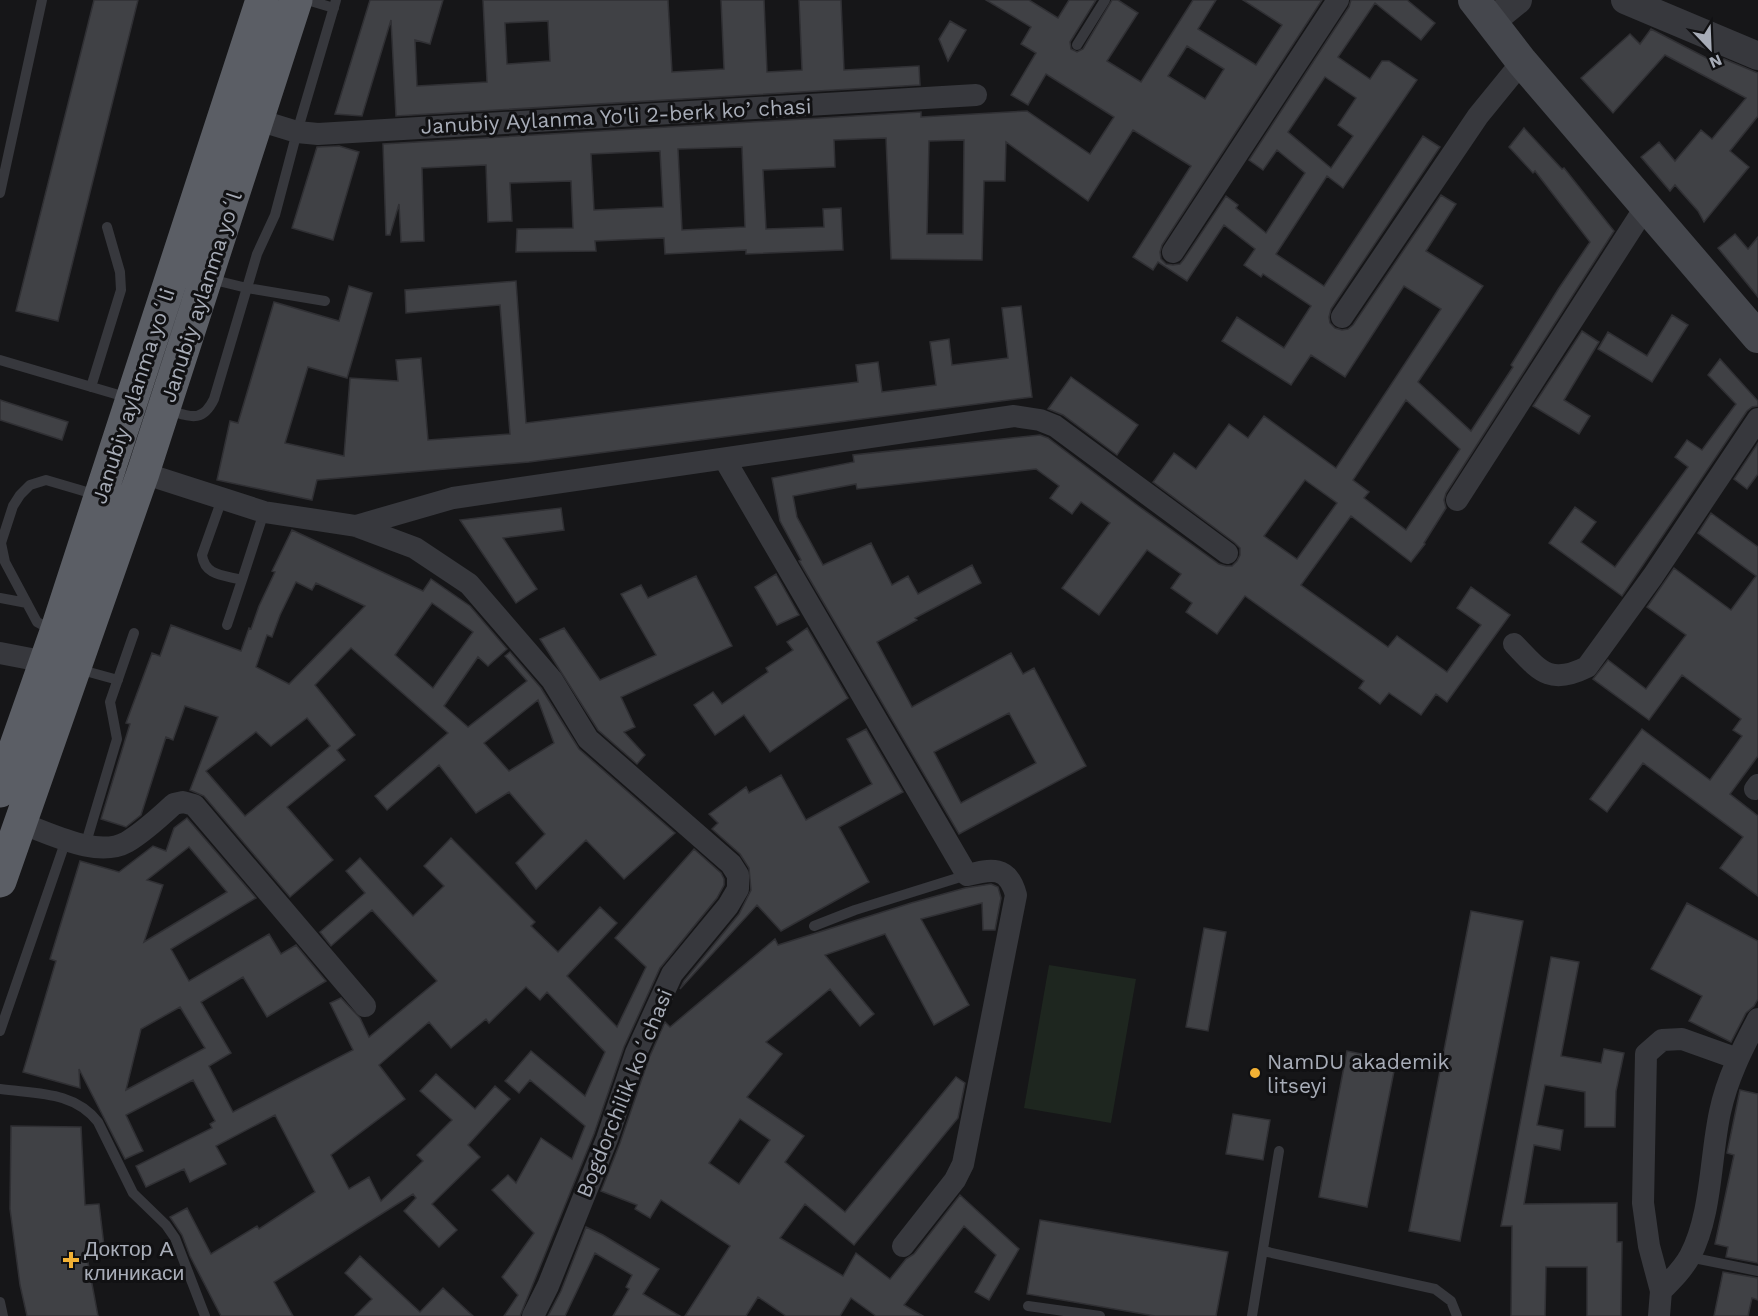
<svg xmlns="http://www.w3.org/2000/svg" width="1758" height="1316" viewBox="0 0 1758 1316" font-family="'Work Sans',sans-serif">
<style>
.green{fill:#1e261f}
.building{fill:#404145;stroke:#303034;stroke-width:1.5;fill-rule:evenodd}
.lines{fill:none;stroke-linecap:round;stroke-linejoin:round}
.service{stroke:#37383d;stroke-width:10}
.minor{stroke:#37383d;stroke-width:22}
.tertiary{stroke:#37383d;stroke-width:28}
.secondary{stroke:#45474d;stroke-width:32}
.trunk{stroke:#5b5e65;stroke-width:33}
.poi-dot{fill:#f2b134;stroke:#111113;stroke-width:2}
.labels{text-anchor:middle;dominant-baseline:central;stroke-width:6;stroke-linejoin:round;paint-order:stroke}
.street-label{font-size:21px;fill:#a8adb8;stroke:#111113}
.poi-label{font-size:21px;fill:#a8adb8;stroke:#111113;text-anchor:start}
</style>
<rect width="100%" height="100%" fill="#161618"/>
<path class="green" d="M 1049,965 L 1136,979 L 1111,1123 L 1024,1108 Z"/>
<path class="building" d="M 94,0 L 138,0 L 58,321 L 16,311 Z
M 370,0 L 443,0 L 430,44 L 415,40 L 417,86 L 487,82 L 483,0 L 668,0 L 672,72 L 724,69 L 721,0 L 764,0 L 767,72 L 802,70 L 799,0 L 841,0 L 844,70 L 919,66 L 920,85 L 396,116 L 391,20 L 362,116 L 335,114 ZM 548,21 L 550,61 L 507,64 L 505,23 Z
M 986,0 L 1029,0 L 1058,18 L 1069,0 L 1096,0 L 1070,42 L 1071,49 L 1077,52 L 1083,49 L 1112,0 L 1118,0 L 1138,13 L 1107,61 L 1141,82 L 1193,0 L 1216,0 L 1198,29 L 1256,65 L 1282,25 L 1243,0 L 1322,0 L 1162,245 L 1160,252 L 1161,259 L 1166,264 L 1173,265 L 1180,264 L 1184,259 L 1226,196 L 1238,205 L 1236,208 L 1266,233 L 1305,173 L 1277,150 L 1263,170 L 1249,160 L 1349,7 L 1351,0 L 1407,0 L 1435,23 L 1421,40 L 1375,3 L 1338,57 L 1370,79 L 1382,61 L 1389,61 L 1417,80 L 1343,188 L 1327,176 L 1276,254 L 1324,286 L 1423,136 L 1440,147 L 1331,309 L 1329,317 L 1330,323 L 1335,328 L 1342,330 L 1348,329 L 1353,325 L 1441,195 L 1456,204 L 1426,251 L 1483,286 L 1418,382 L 1471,431 L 1513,367 L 1511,365 L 1559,288 L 1590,242 L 1535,171 L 1533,173 L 1509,147 L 1524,128 L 1562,169 L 1564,168 L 1614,231 L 1446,493 L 1444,500 L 1446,508 L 1424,543 L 1425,544 L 1411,562 L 1351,516 L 1301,585 L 1388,647 L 1397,636 L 1447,672 L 1481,625 L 1457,608 L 1471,587 L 1510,615 L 1447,702 L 1436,694 L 1421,715 L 1389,693 L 1380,704 L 1359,688 L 1364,681 L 1245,596 L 1217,634 L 1186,612 L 1192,603 L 1171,588 L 1181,574 L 1147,550 L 1099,615 L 1062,588 L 1110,523 L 1081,502 L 1072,514 L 1050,498 L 1059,486 L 1036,469 L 857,489 L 856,484 L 793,496 L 797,517 L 823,565 L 871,543 L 892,585 L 908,576 L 918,594 L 972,565 L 981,583 L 915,618 L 917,620 L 877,642 L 912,707 L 1011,653 L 1023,674 L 1034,668 L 1086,766 L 959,834 L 799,561 L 801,560 L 780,521 L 772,478 L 854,462 L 853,455 L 1040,435 L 1048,438 L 1137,505 L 1219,564 L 1226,566 L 1232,566 L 1237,561 L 1240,555 L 1240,548 L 1235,543 L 1153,482 L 1174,453 L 1196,469 L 1229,424 L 1248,438 L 1264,416 L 1336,468 L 1441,309 L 1404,286 L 1345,377 L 1311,355 L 1291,385 L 1222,341 L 1237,317 L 1284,348 L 1311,306 L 1263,274 L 1261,277 L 1244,265 L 1255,249 L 1224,225 L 1187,281 L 1158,262 L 1153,270 L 1133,257 L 1191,166 L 1133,130 L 1088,201 L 1006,142 L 1005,181 L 984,181 L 982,260 L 891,259 L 886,138 L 834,140 L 835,167 L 763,170 L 766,229 L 824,227 L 823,209 L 841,208 L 843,250 L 746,254 L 746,250 L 665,254 L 664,238 L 595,241 L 596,251 L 516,252 L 517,229 L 573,228 L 571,181 L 510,183 L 512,221 L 488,222 L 486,165 L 422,168 L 424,241 L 401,242 L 399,204 L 390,235 L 386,235 L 383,144 L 921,112 L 921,117 L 1027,111 L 1090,154 L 1114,117 L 1046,74 L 1028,105 L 1011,95 L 1036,53 L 1021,44 L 1031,27 ZM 1187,46 L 1224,69 L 1205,99 L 1168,76 ZM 1325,77 L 1356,98 L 1338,125 L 1353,136 L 1331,168 L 1288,132 ZM 964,140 L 963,234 L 927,234 L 929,141 ZM 742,147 L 745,227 L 682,230 L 678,149 ZM 660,151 L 663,207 L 594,210 L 591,154 ZM 1406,400 L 1460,449 L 1406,530 L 1364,498 L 1369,492 L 1353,480 ZM 1305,480 L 1337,503 L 1297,559 L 1264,536 ZM 1009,713 L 1036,763 L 961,803 L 934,752 Z
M 950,21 L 966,30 L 948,61 L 939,39 Z
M 1651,29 L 1720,65 L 1724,59 L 1758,73 L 1758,116 L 1730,151 L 1749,167 L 1704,222 L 1698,211 L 1675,185 L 1670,191 L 1641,157 L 1659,142 L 1675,161 L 1701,130 L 1712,139 L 1746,98 L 1665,55 L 1613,113 L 1581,78 L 1630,34 L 1640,44 Z
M 339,146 L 359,152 L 333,240 L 292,228 L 317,147 Z
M 1735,234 L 1748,249 L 1758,237 L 1758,297 L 1718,248 Z
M 516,281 L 526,423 L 858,382 L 856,365 L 878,362 L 882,392 L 936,385 L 930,342 L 949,339 L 952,365 L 1008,358 L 1002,308 L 1021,306 L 1032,397 L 529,462 L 317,480 L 312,500 L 217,480 L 230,421 L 238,423 L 274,302 L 339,321 L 349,286 L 372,293 L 347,378 L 308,367 L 285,443 L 344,456 L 350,378 L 398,381 L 396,360 L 421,358 L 428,440 L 510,434 L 500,305 L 406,313 L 405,290 Z
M 1672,315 L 1688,325 L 1652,382 L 1598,349 L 1608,332 L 1647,356 Z
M 1582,331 L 1599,342 L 1564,400 L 1590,416 L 1579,434 L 1533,406 Z
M 1720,359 L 1758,401 L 1758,406 L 1752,407 L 1747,411 L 1622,596 L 1549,543 L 1575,507 L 1596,522 L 1581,542 L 1615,567 L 1688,467 L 1675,457 L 1687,440 L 1702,450 L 1736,404 L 1708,375 Z
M 1071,377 L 1138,425 L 1117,455 L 1063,415 L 1048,409 Z
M 0,400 L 68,422 L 62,440 L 0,420 Z
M 1758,443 L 1758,474 L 1747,489 L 1734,479 Z
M 561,508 L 564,530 L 503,538 L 537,589 L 516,603 L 460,520 Z
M 1711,513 L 1758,547 L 1758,756 L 1730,794 L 1758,816 L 1758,896 L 1720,868 L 1743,837 L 1643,763 L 1607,812 L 1590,799 L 1642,729 L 1710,780 L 1742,736 L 1733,730 L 1741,719 L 1682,675 L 1649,720 L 1593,679 L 1608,660 L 1646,689 L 1686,635 L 1647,607 L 1674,568 L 1731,610 L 1756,576 L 1698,533 Z
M 292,530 L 423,591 L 431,579 L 470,606 L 507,649 L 488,666 L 478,657 L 444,706 L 468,727 L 527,681 L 505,656 L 510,652 L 541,688 L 579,749 L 675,833 L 624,879 L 586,840 L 536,889 L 516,863 L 545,834 L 509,792 L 476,813 L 439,765 L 387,810 L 375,796 L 448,733 L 351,648 L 315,685 L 355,735 L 337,750 L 345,760 L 287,807 L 333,860 L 290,897 L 204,796 L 190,790 L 218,717 L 185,706 L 173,740 L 166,737 L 141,815 L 126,827 L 101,819 L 130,724 L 126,723 L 152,653 L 160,656 L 171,625 L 241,651 L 249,628 L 251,629 L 259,606 L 275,572 L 272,571 ZM 296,582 L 312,590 L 316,583 L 365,606 L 289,684 L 256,667 L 267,635 L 272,637 L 280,615 ZM 432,603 L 473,632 L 433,688 L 395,655 ZM 538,700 L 554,743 L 509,771 L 484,743 ZM 307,718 L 330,746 L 245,816 L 206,771 L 256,732 L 271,746 Z
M 776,574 L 799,615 L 777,625 L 755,587 Z
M 696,576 L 732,646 L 621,697 L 635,727 L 624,732 L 645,755 L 637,764 L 598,730 L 540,639 L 564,628 L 600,680 L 656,655 L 621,594 L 641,585 L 648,598 Z
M 807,628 L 848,698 L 770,752 L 744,715 L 715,735 L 694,705 L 713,692 L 722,704 L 768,672 L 766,668 L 793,650 L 787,642 Z
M 866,729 L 903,792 L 839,827 L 869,882 L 781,931 L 757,905 L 680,989 L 684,981 L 739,914 L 751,890 L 749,868 L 740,854 L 712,829 L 718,823 L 709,814 L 746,787 L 749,793 L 781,775 L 806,820 L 872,784 L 847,739 Z
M 187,818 L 256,898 L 171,949 L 189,981 L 269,934 L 281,954 L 296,945 L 326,981 L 267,1017 L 243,977 L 201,1002 L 231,1053 L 209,1066 L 233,1112 L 353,1050 L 330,1003 L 341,998 L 360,1018 L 369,1037 L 437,981 L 372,910 L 331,946 L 320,932 L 365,893 L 346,871 L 360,858 L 413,916 L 444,886 L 424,866 L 451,838 L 535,922 L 531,926 L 558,952 L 600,907 L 617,923 L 567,976 L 617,1027 L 646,967 L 615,938 L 694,849 L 721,873 L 724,879 L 724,885 L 717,898 L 660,968 L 624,1047 L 594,1134 L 520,1316 L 504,1316 L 518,1295 L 502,1277 L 534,1233 L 492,1190 L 508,1175 L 516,1183 L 541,1138 L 572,1159 L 585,1126 L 530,1080 L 519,1093 L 505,1081 L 531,1051 L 585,1096 L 605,1052 L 547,992 L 540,1000 L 526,987 L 489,1023 L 486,1019 L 451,1048 L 429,1022 L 379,1065 L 405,1099 L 331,1155 L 349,1189 L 369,1177 L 381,1201 L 423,1161 L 417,1155 L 452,1120 L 420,1091 L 436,1074 L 475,1109 L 495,1086 L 510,1099 L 468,1145 L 480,1157 L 432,1204 L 457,1230 L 439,1247 L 404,1211 L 416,1198 L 413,1194 L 274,1282 L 293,1316 L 221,1316 L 190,1256 L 182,1235 L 170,1217 L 187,1208 L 211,1254 L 257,1226 L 259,1229 L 315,1192 L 275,1115 L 216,1146 L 226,1164 L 190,1182 L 184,1169 L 146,1187 L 136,1166 L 212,1128 L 210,1124 L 215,1121 L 193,1080 L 126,1115 L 143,1151 L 125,1159 L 79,1069 L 80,1088 L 23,1072 L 56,961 L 50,959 L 80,861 L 119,872 L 153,846 L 166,851 L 174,828 ZM 189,847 L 227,892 L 144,942 L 163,885 L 147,880 ZM 180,1007 L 205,1048 L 126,1090 L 141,1029 Z
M 991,884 L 998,887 L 1001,898 L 995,930 L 983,930 L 982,903 L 921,919 L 969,1005 L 934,1025 L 885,934 L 825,955 L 874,1014 L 860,1026 L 830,989 L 766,1042 L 782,1054 L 747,1097 L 804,1136 L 785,1162 L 845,1212 L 956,1077 L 965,1083 L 958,1118 L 854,1245 L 805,1204 L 780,1238 L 843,1276 L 856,1253 L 890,1279 L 906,1259 L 914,1254 L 960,1195 L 1019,1249 L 989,1300 L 975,1292 L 996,1255 L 964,1226 L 904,1305 L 923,1316 L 876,1316 L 851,1298 L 840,1316 L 786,1316 L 758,1297 L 746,1316 L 685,1316 L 730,1246 L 661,1200 L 650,1218 L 635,1209 L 637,1205 L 601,1191 L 620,1143 L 649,1058 L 665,1022 L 670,1027 L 775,939 L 778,945 L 911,903 L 965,888 ZM 740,1119 L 770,1140 L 739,1184 L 709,1163 Z
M 1687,903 L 1758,941 L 1758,999 L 1754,1006 L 1746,1013 L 1731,1042 L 1689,1021 L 1702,996 L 1651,969 Z
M 1471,911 L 1523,921 L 1460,1241 L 1409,1231 Z
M 1204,928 L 1226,932 L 1208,1031 L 1186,1027 Z
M 1551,957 L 1579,962 L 1561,1056 L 1601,1063 L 1604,1049 L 1624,1053 L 1616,1091 L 1615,1127 L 1585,1127 L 1585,1092 L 1545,1085 L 1537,1125 L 1563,1130 L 1560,1150 L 1534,1145 L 1524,1204 L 1617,1203 L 1617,1242 L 1622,1242 L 1621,1316 L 1587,1316 L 1587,1267 L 1546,1267 L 1545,1316 L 1511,1316 L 1512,1226 L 1501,1226 Z
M 1347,1051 L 1396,1061 L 1367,1207 L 1319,1197 Z
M 1740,1090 L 1758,1094 L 1758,1263 L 1726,1257 L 1728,1247 L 1715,1244 L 1734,1155 L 1727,1153 Z
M 1233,1114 L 1270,1120 L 1263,1160 L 1226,1154 Z
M 11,1126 L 81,1127 L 85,1205 L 99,1204 L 105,1254 L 87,1257 L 98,1316 L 27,1316 L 20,1285 L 10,1209 Z
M 1040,1220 L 1228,1252 L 1216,1316 L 1155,1316 L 1027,1294 Z
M 586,1227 L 603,1235 L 659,1269 L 643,1294 L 680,1316 L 613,1316 L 629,1289 L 626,1287 L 632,1275 L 595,1253 L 565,1316 L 548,1316 L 561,1291 Z
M 360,1256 L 420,1312 L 443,1288 L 473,1316 L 355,1316 L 372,1299 L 345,1273 Z
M 1723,1272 L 1758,1278 L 1758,1300 L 1752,1298 L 1748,1316 L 1714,1316 Z"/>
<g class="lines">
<path class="service" d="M 307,0 L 334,8
M 1077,45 L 1105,0
M 0,193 L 42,0
M 210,279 L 247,288 L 325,301
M 0,360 L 129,398
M 91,387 L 121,290 L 120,272 L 107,227
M 168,410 C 189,416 202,424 214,399 L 257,254 L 275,215 L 297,132 L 336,0
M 222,499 L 202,555 C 205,576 223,575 242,580 L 264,512
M 0,598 L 27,603
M 227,625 L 242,580
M 54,631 L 37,622 L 5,562 L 1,543 L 13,506 L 20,495 L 30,485 L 46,480 L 97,495
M 78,669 L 118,680
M 85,846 L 117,739 L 110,702 L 134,633
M 814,926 L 855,910 L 967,875
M 0,1031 L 66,840
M 0,1089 C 36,1094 74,1091 98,1122 L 133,1193 L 166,1225 L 175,1238 L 205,1316
M 1263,1251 L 1435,1289 L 1451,1301 L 1457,1316
M 1689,1257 L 1758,1271
M 0,1302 L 3,1316
M 1028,1306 L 1100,1316
M 1252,1316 L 1279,1151"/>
<path class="minor" d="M 258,120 L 297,132 L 318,134 L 976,95
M 1173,252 L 1338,0
M 1342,317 L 1478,116 L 1522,62
M 725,460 L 967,875 C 991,869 1008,865 1016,895 L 963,1164 L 955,1180 L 903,1246
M 143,473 L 264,512 L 356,526 L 415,548 L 469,584 L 552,680 L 588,739 L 731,864 L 738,875 L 738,889 L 728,906 L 672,974 L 636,1053 L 607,1139 L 548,1286 L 533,1316
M 1457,500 L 1646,206
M 356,526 L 453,498 L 1014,416 L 1040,420 L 1055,426 L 1227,553
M 1514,644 C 1539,670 1549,686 1587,667 L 1653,576 L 1758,419
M 0,653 L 57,664
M 1755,789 L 1758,785
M 20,823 C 50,833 97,859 127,842 C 144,832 160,817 174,804 L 183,802 L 194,805 L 365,1006
M 1661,1291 C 1672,1280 1683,1269 1690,1256 C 1712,1214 1710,1158 1720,1112 C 1727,1079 1742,1049 1758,1019
M 1659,1316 L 1661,1291 L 1649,1246 L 1643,1203 L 1646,1054 L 1662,1040 L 1682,1039 L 1738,1059"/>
<path class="tertiary" d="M 1625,0 L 1758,56
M 1492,21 L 1518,0"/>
<path class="secondary" d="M 1474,0 L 1522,62 L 1758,337"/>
<path class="trunk" d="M 0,791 L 56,632 L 262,0
M 0,881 L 143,473 L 296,0"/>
</g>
<g class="poi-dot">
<circle cx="1255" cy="1073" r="6"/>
<path d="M68 1251h6v6h6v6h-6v6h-6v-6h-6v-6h6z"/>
</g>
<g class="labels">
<g class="street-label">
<text transform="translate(616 116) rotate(-3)">Janubiy Аylanma Yo'li 2-berk koʼchasi</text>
<text transform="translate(201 297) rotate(-72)">Janubiy aylanma yoʻl</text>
<text transform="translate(133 396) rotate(-72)">Janubiy aylanma yoʻli</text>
<text transform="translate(624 1093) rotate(-68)">Bogdorchilik koʻchasi</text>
</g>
<g class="poi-label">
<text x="1267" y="1061">NamDU akademik<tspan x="1267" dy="24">litseyi</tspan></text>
<text x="84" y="1248">Доктор А<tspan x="84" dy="24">клиникаси</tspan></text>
</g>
</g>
<g transform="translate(1710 48) rotate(157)" stroke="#111113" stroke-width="4.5" paint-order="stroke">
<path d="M0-4.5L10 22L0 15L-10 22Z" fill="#a8adb8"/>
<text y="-9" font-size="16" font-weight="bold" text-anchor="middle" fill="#a8adb8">N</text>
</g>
</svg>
